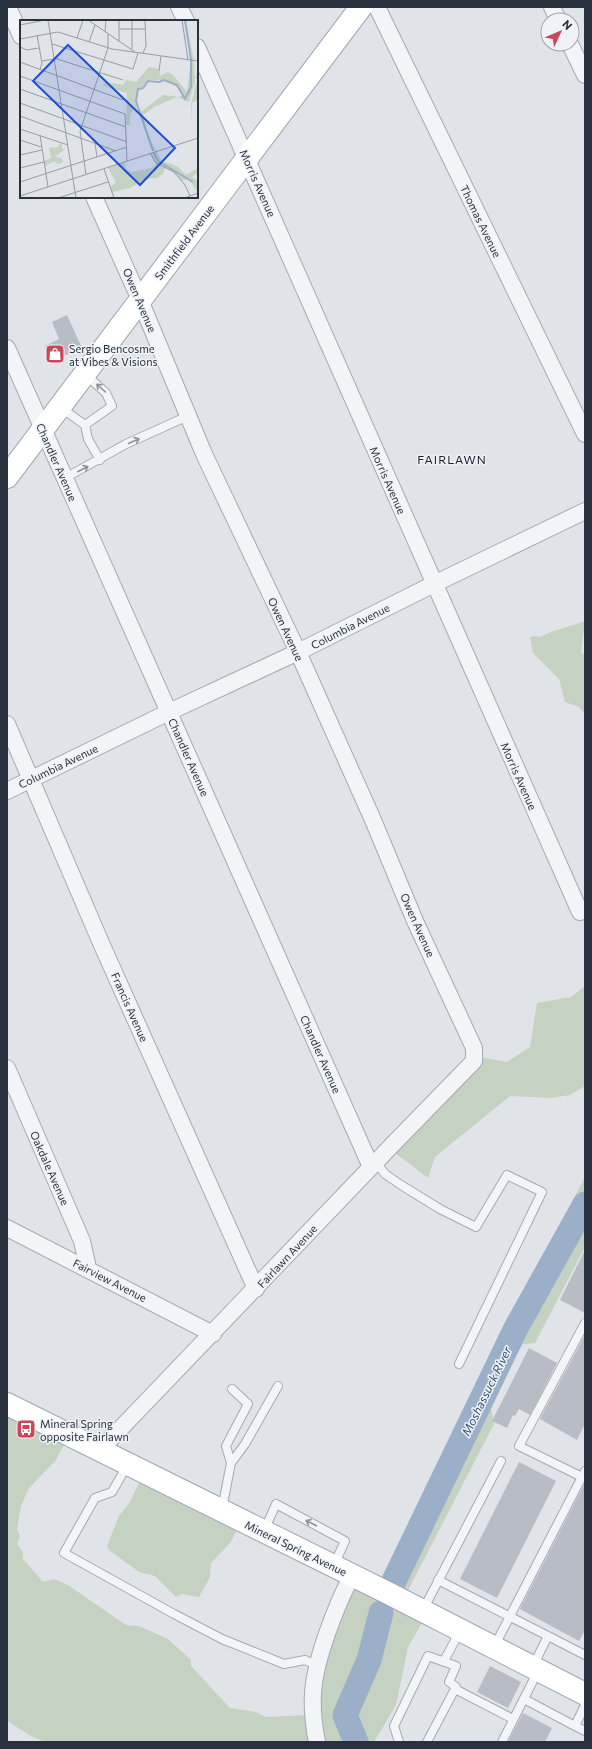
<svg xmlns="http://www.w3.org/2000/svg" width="592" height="1749" viewBox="0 0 592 1749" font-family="Commissioner,sans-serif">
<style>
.green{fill:#c5d2c1}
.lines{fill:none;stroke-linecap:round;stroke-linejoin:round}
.river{stroke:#9bb0c8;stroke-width:25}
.building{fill:#b7bcc5}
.service-casing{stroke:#a5aab2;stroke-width:10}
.minor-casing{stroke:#a5aab2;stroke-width:18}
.primary-casing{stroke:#9fa7b4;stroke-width:24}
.service{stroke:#f2f4f7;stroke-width:8}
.minor{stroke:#f2f4f7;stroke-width:16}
.primary{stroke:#fff;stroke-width:22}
.oneway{stroke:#8e929b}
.labels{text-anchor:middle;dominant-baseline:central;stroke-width:3;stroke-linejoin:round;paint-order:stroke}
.street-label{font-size:11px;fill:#29313f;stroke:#eff2f6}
.poi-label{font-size:11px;fill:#29313f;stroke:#eff2f6;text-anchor:start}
.neighbourhood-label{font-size:12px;letter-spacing:1px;fill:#1b2230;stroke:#eff2f6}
.water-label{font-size:12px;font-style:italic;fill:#334f73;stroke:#eff2f6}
.inset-river{fill:none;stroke:#9bb0c8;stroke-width:2}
.inset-road{fill:none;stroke:#979ca4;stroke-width:1}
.view{fill:#1d4ed8;fill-opacity:0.15;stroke:#1d4ed8;stroke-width:2}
.inset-edge{fill:none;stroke:#29313f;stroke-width:2}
</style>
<rect width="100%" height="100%" fill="#e0e3e8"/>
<path class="green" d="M 585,621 L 581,652 L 585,656 L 585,714 L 579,707 L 565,702 L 559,679 L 533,653 L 530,637 L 535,636 L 540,637 C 555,629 570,627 585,621 Z
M 585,986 L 585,1086 L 570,1095 L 551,1098 L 510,1096 L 435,1157 L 428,1178 L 390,1149 L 474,1056 L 507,1062 L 530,1047 L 537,1003 L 571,997 Z
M 585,1177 L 585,1247 L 535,1343 L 514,1345 L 488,1392 L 494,1424 L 402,1602 L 425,1618 L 408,1647 L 396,1705 L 374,1742 L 45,1742 L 31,1736 L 7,1721 L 7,1402 L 69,1435 L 56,1460 L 29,1488 L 21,1506 L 17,1529 L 20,1536 L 17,1544 L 23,1552 L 23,1559 L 43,1582 L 54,1579 L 68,1585 L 126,1625 L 139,1626 L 168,1639 L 191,1660 L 191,1666 L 230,1708 L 256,1712 L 266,1717 L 307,1715 L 346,1583 L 391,1598 L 434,1506 L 429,1499 L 428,1484 L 497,1346 Z
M 144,1472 L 240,1525 L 230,1543 L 211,1563 L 210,1577 L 199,1597 L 182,1594 L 176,1597 L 155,1576 L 139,1572 L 109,1550 L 107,1546 L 119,1516 L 130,1502 Z"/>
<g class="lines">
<path class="river" d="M 394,1581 L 516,1328 L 585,1204
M 356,1742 L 345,1715 L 369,1660 L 381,1613"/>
</g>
<path class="building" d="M 67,315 L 82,348 L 52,361 L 45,346 L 59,339 L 52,322 Z
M 585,1250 L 585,1313 L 560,1300 Z
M 585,1335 L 585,1424 L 577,1440 L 540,1419 Z
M 529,1348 L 557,1363 L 530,1415 L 519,1409 L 515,1416 L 513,1415 L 507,1428 L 492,1421 Z
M 519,1462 L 556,1481 L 497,1598 L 460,1579 Z
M 585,1483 L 585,1630 L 579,1641 L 520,1609 Z
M 490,1666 L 521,1682 L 508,1708 L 477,1692 Z
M 523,1713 L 552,1728 L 545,1742 L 508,1742 Z"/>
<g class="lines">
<g class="service-casing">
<path id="service" d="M 85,374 L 106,393 L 112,406 L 85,425
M 60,407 L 85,425 L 88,439 L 100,460
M 65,478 L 126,444 L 188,416
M 376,1162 L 385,1174 L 401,1185 L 440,1209 L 476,1227 L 507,1175 L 542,1192 L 459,1364
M 231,1463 L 245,1444 L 278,1386
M 128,1464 L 112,1492 L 95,1498 L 64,1553 L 174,1614 L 222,1639 L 284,1664 L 305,1660 L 318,1666
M 582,1477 L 519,1446 L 585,1323
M 222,1509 L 231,1463 L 226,1446 L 248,1404 L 232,1389
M 264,1531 L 276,1504 L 345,1541 L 334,1565
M 438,1580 L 548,1636 L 533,1666
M 423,1610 L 501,1461
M 548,1636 L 585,1655
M 494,1647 L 585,1471
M 444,1661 L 460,1631
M 455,1689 L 513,1719
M 524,1699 L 575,1726 L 585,1705
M 575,1726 L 585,1731
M 399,1742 L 394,1726 L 428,1656 L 456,1666 L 449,1682 L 456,1687 L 427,1742
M 502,1742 L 538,1671"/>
</g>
<g class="minor-casing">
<path id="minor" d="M 8,7 L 21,36
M 179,7 L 186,21
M 377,7 L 585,434
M 552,7 L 558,20
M 570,44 L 585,75
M 197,47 L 580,912
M 94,197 L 140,300 L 204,454 L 298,652 L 373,820 L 415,921 L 474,1048 L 474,1061 L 396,1141 L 100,1450
M 7,348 L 371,1167
M 7,724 L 101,943 L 256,1289
M 7,791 L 169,712 L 298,652 L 434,584 L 585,511
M 7,1068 L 82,1241 L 88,1268
M 7,1228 L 213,1334
M 317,1742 C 314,1727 312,1709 313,1693 C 315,1659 336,1606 352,1575"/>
</g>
<g class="primary-casing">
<path id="primary" d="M 7,477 L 361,7
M 7,1404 L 386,1592 L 585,1694"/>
</g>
<use href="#service" class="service"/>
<use href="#minor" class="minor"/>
<use href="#primary" class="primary"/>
</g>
<defs><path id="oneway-shaft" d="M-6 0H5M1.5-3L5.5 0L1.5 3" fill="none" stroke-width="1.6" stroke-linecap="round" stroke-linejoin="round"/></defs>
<g class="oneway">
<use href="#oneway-shaft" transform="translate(101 388) rotate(-138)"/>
<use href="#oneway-shaft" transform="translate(134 441) rotate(-24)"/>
<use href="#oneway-shaft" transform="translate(83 469) rotate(-27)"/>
<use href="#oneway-shaft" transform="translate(311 1523) rotate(-152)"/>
</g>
<defs>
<g id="shop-square" transform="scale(1)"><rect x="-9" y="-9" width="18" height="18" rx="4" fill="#cc4659" stroke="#eff2f6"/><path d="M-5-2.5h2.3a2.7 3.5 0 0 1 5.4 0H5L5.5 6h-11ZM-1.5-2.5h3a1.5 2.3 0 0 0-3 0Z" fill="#fff"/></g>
<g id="bus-square" transform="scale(1)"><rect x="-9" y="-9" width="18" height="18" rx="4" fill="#cc4659" stroke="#eff2f6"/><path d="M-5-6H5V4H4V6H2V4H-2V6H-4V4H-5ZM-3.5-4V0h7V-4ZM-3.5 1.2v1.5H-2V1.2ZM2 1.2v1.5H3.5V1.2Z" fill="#fff"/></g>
</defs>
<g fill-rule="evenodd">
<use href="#shop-square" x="55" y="354"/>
<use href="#bus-square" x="26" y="1429"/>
</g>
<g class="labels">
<g class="street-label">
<text transform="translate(258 183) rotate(66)">Morris Avenue</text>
<text transform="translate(481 221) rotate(64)">Thomas Avenue</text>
<text transform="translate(184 242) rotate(-53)">Smithfield Avenue</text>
<text transform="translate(140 300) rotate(67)">Owen Avenue</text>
<text transform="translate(57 462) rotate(66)">Chandler Avenue</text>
<text transform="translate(388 480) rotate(66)">Morris Avenue</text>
<text transform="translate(350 626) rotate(-27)">Columbia Avenue</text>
<text transform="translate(286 629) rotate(65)">Owen Avenue</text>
<text transform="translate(189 757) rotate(66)">Chandler Avenue</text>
<text transform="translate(58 766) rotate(-26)">Columbia Avenue</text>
<text transform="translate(519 776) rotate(66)">Morris Avenue</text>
<text transform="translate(418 925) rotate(66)">Owen Avenue</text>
<text transform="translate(130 1007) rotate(66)">Francis Avenue</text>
<text transform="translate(321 1054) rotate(66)">Chandler Avenue</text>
<text transform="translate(50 1168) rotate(66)">Oakdale Avenue</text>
<text transform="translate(287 1256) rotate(-47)">Fairlawn Avenue</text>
<text transform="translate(110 1280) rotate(27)">Fairview Avenue</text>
<text transform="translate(296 1548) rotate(26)">Mineral Spring Avenue</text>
</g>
<g class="poi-label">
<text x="69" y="348">Sergio Bencosme<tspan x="69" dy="13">at Vibes &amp; Visions</tspan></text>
<text x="40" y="1423">Mineral Spring<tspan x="40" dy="13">opposite Fairlawn</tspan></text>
</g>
<g class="neighbourhood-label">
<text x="452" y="459">FAIRLAWN</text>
</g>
<g class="water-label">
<text transform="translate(486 1391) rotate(-64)">Moshassuck River</text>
</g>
</g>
<g transform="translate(20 20)">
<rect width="178" height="178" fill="#e0e3e8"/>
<path d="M 164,0 L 166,0 L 174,41 L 175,61 L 169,82 L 157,77 L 134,87 L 123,95 L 127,114 L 142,141 L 157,146 L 166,155 L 178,148 L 178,152 L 172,157 L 178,161 L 178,173 L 169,159 L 162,161 L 152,150 L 145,148 L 143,154 L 137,158 L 126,159 L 110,168 L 92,172 L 90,168 L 96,162 L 88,148 L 105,142 L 106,149 L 112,152 L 131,148 L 136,144 L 130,134 L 134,132 L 117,89 L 114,88 L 110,95 L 110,105 L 106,105 L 107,73 L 83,66 L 85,62 L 103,65 L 106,60 L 116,62 L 129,47 L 139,49 L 140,56 L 147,52 L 152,54 L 167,72 L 171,41 ZM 128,60 L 147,60 L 157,67 L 162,75 L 160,77 L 143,75 L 121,92 L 117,84 L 117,73 ZM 176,63 L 178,63 L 178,80 L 172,83 L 171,103 L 171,85 ZM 40,123 L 42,124 L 42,129 L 45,129 L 35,137 L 42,138 L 43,142 L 38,144 L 34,141 L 25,146 L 24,141 L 31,138 L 29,128 L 38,127 Z" fill="#c5d2c1" fill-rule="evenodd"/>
<path d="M 164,0 L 166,0 L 172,40 L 170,40 Z" fill="#9bb0c8"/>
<path class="inset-river" d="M 133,131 L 116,81 L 118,69 L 123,68 L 128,61 L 139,62 L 144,60 L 157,65 L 165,79 L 171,67 L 171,40M 134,133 L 138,141 L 173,162"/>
<path class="inset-road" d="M 28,0 L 56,178M 68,0 L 115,32M 99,0 L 99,21M 162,0 L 168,40M 0,5 L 25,0M 99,9 L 125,9M 85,12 L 86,0M 17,15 L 22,43 L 20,49M 57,18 L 63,0M 0,19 L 38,12 L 92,29 L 178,41M 69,22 L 75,5M 32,24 L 113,49 L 118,33M 0,27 L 7,30 L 19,28M 112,29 L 112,0M 123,33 L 126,26 L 125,0M 34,38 L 103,60M 22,41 L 34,39M 0,42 L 103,80M 139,51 L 141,36M 0,56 L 105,94 L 107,141M 177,59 L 178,41M 0,69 L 106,107M 0,83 L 107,122M 0,96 L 96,131M 0,109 L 48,125M 20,115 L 28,167M 0,120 L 21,127M 75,123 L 77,137M 130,133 L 136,143 L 154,152 L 165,165 L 170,176M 0,135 L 22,130M 0,148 L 24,142M 84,149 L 94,178M 66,155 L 60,111 L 88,28 L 88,14M 0,162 L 107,127M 0,176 L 178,118M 38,178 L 88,162M 164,178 L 178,173"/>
<path class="view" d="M 48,25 L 155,128 L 120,165 L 13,61 Z"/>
<rect width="178" height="178" class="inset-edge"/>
</g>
<rect width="592" height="1749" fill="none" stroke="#29313f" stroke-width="16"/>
<g transform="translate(560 32) rotate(46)"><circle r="19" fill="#eff2f6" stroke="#a0a5ad"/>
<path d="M0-3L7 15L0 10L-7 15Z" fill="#cc4659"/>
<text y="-6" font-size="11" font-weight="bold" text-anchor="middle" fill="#29313f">N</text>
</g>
</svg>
